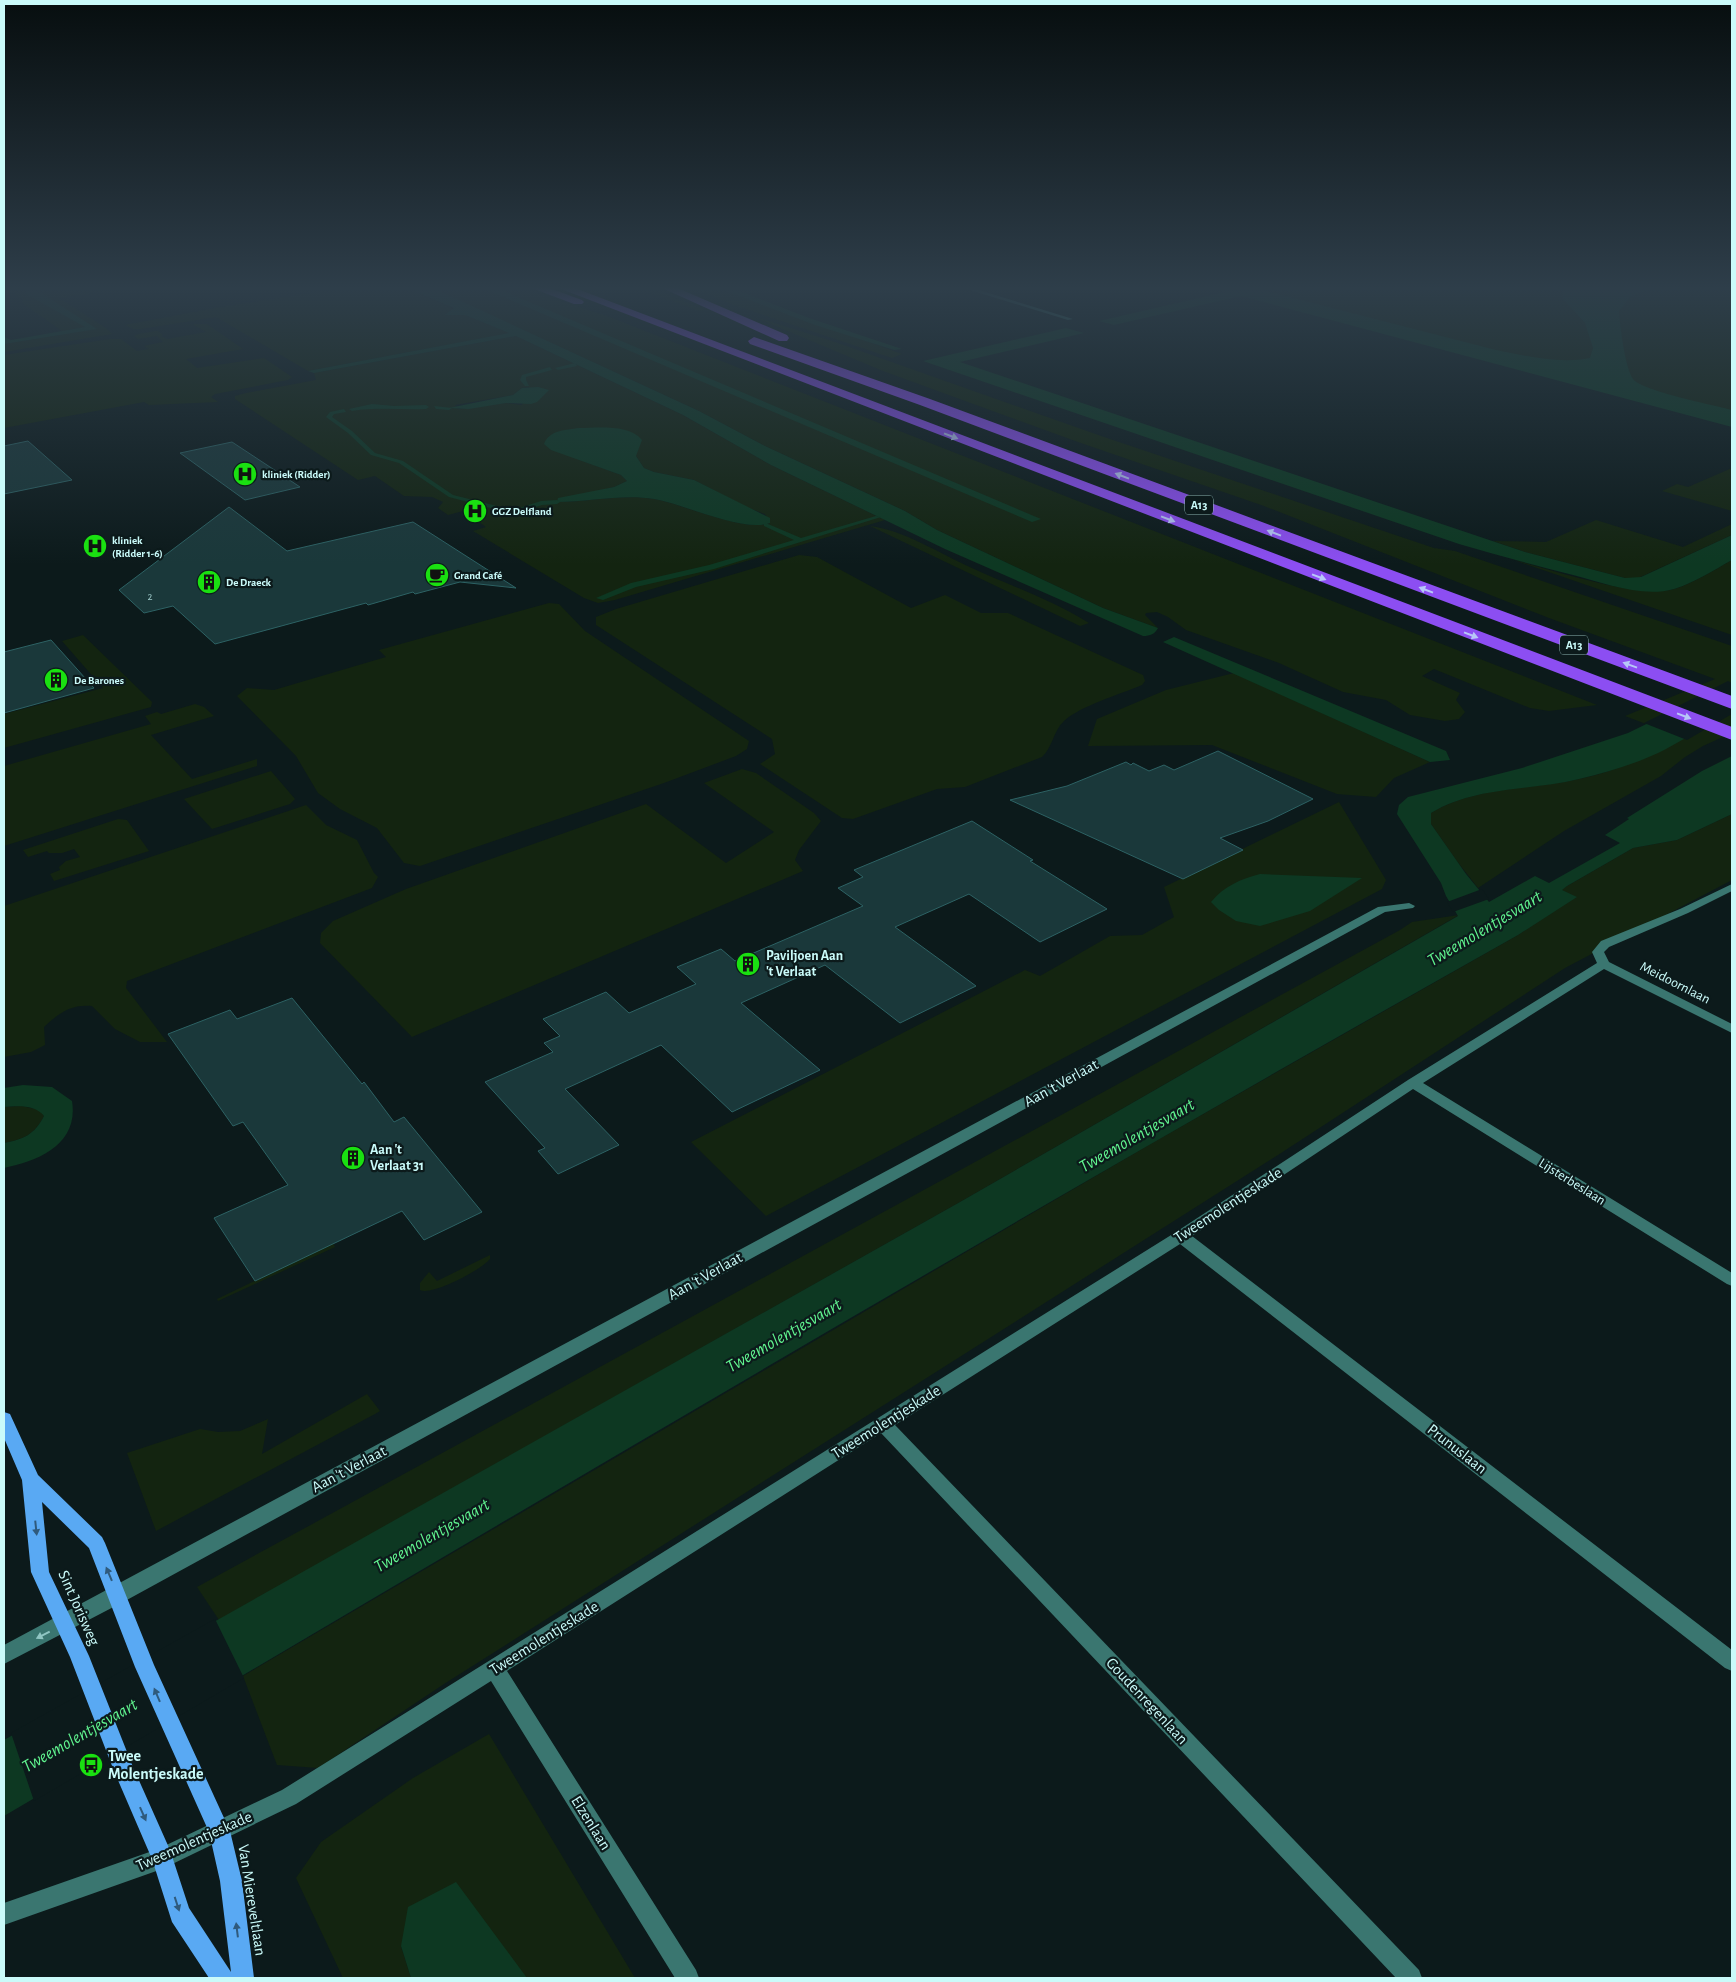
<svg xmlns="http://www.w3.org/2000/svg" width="1736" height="1982" viewBox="0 0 1736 1982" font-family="'Alegreya Sans',sans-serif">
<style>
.green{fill:#132410;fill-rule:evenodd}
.water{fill:#0d3822}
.pier{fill:#0c1a1b}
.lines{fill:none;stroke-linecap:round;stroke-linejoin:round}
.stream{fill:#0d3822;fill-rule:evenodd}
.building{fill:#1a383a;stroke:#2d6264}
.minor{fill:#3a7670;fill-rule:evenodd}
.major{fill:#59a9f3;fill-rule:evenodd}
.highway{fill:#8c4ef2;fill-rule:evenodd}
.oneway{fill:#b7c7f8}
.oneway2{fill:#2f5a7c}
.oneway3{fill:#90c6c3}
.labels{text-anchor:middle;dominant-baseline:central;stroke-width:4.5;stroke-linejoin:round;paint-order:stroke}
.far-poi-label{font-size:11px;font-weight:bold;fill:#cafbfa;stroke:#0c1a1b;text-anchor:start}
.number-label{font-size:11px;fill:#9ecaca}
.shield{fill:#0c1a1b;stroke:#91b8b7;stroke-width:1}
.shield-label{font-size:12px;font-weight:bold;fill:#cafbfa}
.poi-label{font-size:14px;font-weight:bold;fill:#cafbfa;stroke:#0c1a1b;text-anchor:start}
.street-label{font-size:14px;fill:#cafbfa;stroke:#0c1a1b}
.near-street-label{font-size:16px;fill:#cafbfa;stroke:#0c1a1b}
.near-poi-label{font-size:16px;font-weight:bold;fill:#cafbfa;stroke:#0c1a1b;text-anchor:start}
.near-water-label{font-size:18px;font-style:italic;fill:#60f38f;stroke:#0c1a1b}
</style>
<rect width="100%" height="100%" fill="#0c1a1b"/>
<path class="green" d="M 6,287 L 30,287 L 26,289 L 46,300 L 38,289 L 41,287 L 128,287 L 59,298 L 106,328 L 112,334 L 4,352 L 4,344 L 89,330 L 86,327 L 62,331 L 22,303 L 23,300 Z
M 351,287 L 405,287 L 454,309 L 446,315 L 465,315 L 510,333 L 308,371 L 216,317 L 141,329 L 133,329 L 125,325 L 215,308 Z
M 430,287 L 516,287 L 607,316 L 1597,705 L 1549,711 L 1530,708 L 1434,669 L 1422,676 L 1460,693 L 1456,700 L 1465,712 L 1459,719 L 1445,721 L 1410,715 L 1386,700 L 1343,692 L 1279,663 L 1186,630 L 1168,617 L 1157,612 L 1146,613 L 1145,615 L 1158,628 L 1103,608 L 937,530 L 905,511 L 765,446 L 699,411 Z
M 635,287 L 650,287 L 705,310 L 699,311 Z
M 691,287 L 716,287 L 902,354 L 892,358 L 734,305 Z
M 1231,287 L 1732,287 L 1732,415 Z
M 752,316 L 835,342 L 1104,437 L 1434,548 L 1455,551 L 1732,646 L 1732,682 L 1646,724 L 1625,716 L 1715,679 L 1549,618 L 1264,506 L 1078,442 L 883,371 Z
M 197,324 L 207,324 L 243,349 L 186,359 L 197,368 L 264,358 L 292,377 L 288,380 L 215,394 L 211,397 L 218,402 L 149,405 L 144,402 L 4,428 L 4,355 L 110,339 L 121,339 L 137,351 L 149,349 L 144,346 L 163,342 L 157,336 L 138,339 L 134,336 L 138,334 L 168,329 L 158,331 L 163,335 L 161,336 L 167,339 L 206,332 L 194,325 L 182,326 Z
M 516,336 L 683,415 L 771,465 L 885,520 L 615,600 L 598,603 L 584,598 L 473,531 L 486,527 L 463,511 L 448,515 L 438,508 L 443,502 L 432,497 L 404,496 L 375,476 L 358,480 L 235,399 L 235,396 L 246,393 L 316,380 L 314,373 ZM 529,387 L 522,405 L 506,403 L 458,409 L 455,405 L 513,395 L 522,388 ZM 579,428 L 618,429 L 644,468 L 654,472 L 694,480 L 746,507 L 765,514 L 770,523 C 746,533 683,504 654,499 C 622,494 590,502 558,502 L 614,487 L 627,481 L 621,475 L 577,459 Z
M 1732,468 L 1732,511 L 1662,491 L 1677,484 L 1688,487 Z
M 1596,520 L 1683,547 L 1732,524 L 1732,535 L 1636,579 L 1625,578 L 1525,552 L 1493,541 L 1546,542 Z
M 870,526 C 904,530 940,554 972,568 C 1011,586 1052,600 1089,623 L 1080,626 Z
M 799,555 L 817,557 L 911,608 L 945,595 L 981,613 L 1008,613 L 1143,675 L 1145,681 L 1142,685 C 1121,694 1080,706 1064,721 C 1053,731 1053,747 1042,757 L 965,787 L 937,789 L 853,819 L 842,818 L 760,764 L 775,754 L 772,739 L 596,625 L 596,617 L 616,609 Z
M 1514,560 C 1552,570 1639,599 1674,589 C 1694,583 1714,570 1732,560 L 1732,635 Z
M 549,603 L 559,604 L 585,631 L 749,741 L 747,749 L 736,756 L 664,783 L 420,866 L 404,863 L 377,828 L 340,809 L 318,793 L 296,756 L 237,696 L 247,688 L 274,690 L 386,657 L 379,650 Z
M 83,635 L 152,702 L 151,707 L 4,748 L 4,714 L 103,688 L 62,641 Z
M 1234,673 L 1430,762 L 1394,778 L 1376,797 L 1337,794 L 1212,745 L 1088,746 L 1097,719 L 1166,690 Z
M 195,704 L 204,707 L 214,716 L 151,735 L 192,779 L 257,759 L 257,766 L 4,846 L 4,766 L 151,724 L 145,716 L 157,712 L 161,714 Z
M 1732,711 L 1732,733 L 1703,746 L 1685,757 L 1661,776 L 1564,831 L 1478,888 L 1456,860 L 1431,824 L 1431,813 C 1475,786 1530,790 1579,779 C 1635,767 1683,739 1732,711 Z
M 742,769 L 756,773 L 814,813 L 821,821 L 799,850 L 795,860 L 803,871 L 412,1037 L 320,943 L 321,933 L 333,921 L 406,889 L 646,804 L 726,863 L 774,832 L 704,783 Z
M 271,771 L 295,799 L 290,804 L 212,829 L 184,799 Z
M 1339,802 L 1386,880 L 1382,889 L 766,1216 L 691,1142 L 1025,970 L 1040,976 L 1110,936 L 1142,935 L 1174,917 L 1164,887 Z
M 306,805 L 326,825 L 357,840 L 374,873 L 378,877 L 372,888 L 127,981 L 126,988 L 167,1042 L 140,1042 L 115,1029 L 92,1006 C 71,1004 59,1013 44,1027 L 45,1045 L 31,1052 L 4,1057 L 4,906 Z
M 1732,814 L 1732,880 L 1565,968 L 1278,1155 L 444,1684 L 318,1768 L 277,1765 L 243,1676 L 1147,1146 L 1518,935 L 1576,897 L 1561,890 L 1567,886 L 1633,848 L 1677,840 Z
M 118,819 L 127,820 L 149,851 L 54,881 L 50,874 L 60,870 L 59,867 L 66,861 L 80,857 L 74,849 L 62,853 L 49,853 L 47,851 L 28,857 L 23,850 Z
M 1459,915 L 960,1202 L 219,1620 L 197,1587 L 1400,930 L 1412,922 Z
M 22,1106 L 40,1110 L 44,1116 C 34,1135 24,1139 4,1143 L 4,1107 Z
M 333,1243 L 335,1247 L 218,1301 L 217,1299 Z
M 490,1255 L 490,1259 C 481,1270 432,1296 420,1290 L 420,1283 L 429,1272 L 437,1281 Z
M 367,1394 L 380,1411 L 375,1414 L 156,1531 L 127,1453 L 200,1429 L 218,1432 L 240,1431 L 268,1419 L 262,1454 Z
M 489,1734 L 635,1978 L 517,1978 L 401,1946 L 411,1978 L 343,1978 L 296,1878 L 321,1842 L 413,1778 Z"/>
<path class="water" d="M 30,287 L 41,287 L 38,289 L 41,293 L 97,329 L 4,344 L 4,337 L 11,340 L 85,327 L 26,294 L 26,289 Z
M 405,287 L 430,287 L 459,300 L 699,411 L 765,446 L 905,511 L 937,530 L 1103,608 L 1158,628 C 1155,634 1150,636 1143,636 L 945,549 L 771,465 L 683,415 L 516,336 L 314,373 L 308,371 L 509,333 L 465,315 L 445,315 L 454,308 Z
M 480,287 L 494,287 L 1041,519 L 1032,522 Z
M 715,287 L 729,287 L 809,318 L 902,349 L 894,350 L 815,325 Z
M 1209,287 L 1251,287 L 1496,350 C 1526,356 1559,364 1590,358 L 1593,348 L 1585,323 L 1563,299 L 1563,287 L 1652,287 L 1630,297 L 1619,311 C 1620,326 1625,367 1633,379 C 1642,391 1714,405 1732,410 L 1732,427 L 1241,296 L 1114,325 L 1099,321 L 1225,292 Z
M 1066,328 L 1084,333 L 960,362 L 1525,552 L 1625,578 L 1641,577 L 1732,535 L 1732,560 C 1714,570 1694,583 1674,589 C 1642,598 1604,583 1573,575 C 1534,565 1496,555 1459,544 L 923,361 Z
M 538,387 L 549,390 L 537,402 L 531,404 L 506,403 L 469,409 L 449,408 L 513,395 L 522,388 Z
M 579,428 C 598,428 629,424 642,440 L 636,456 L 644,468 L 654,472 L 694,480 L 770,518 L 770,523 C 744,533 684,504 654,499 C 622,494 590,502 557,502 L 558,498 L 614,487 L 627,481 L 621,475 L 551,450 L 544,444 C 549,430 566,430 579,428 Z
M 1174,637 L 1446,751 L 1450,760 L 1430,762 L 1163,642 Z
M 1732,682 L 1732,711 C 1710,724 1688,737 1666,749 C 1639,763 1608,772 1579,779 C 1530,791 1475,786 1431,813 L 1431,824 L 1466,874 L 1489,902 L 1535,876 L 1549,883 L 1620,843 L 1605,835 L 1629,819 L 1627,818 L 1702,771 L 1732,756 L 1732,814 L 1677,840 L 1633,848 L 1567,886 L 1562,890 L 1577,897 L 1518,935 C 1009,1221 507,1520 4,1816 L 4,1740 L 960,1202 L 1458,916 L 1446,896 L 1441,883 L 1397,814 L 1399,805 L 1408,797 L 1522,768 L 1628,733 Z
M 1260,874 L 1362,878 L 1310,911 L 1260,926 L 1236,921 L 1219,910 L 1211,902 C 1224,886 1241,879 1260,874 Z
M 23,1085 L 52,1087 L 72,1101 C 79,1144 39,1161 4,1168 L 4,1143 C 24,1139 34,1135 44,1116 C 35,1104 17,1106 4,1107 L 4,1088 Z
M 456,1882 L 527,1978 L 411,1978 L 401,1946 L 408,1907 Z"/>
<path class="pier" d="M 1728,681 L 1732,683 L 1732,714 L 1687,740 L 1644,723 Z
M 1482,889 L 1489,899 L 1453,912 L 1447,902 Z
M 215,1619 L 244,1678 L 34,1801 L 11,1733 Z"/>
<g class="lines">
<path class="stream" d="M 575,363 L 577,366 L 558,370 L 555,368 Z
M 550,367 L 552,370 L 526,377 L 526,380 L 529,386 L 525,386 L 520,380 L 522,375 Z
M 372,404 L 394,406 L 426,405 L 429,407 L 426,409 C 401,410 377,407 352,411 L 349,409 Z
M 434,406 L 452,408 L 449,410 L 436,409 Z
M 344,409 L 346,412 L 334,414 L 332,417 L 352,431 L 375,453 L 403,461 L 453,495 L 513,510 L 541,501 L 557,500 L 560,502 L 557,504 L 542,505 L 513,514 L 449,497 L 399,463 L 371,455 L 348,433 L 326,417 L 330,412 Z
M 876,516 L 881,517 L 714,569 L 636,587 L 603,600 L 596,598 L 631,583 L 709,565 L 794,540 L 764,526 L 764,524 L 768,524 L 801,538 Z"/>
</g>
<path class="building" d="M 28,441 L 72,480 L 4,494 L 4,446 Z
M 232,442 L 273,469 L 300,487 L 245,500 L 180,453 Z
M 229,507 L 287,551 L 413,522 L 516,588 L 460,582 L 415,594 L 413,592 L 368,605 L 366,603 L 215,644 L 173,606 L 144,613 L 119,590 Z
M 51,640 L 94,688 L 4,713 L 4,652 Z
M 1218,751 L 1313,799 L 1268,821 L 1220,838 L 1243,850 L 1183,879 L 1010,800 L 1067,786 L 1126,762 L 1131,765 L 1133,763 L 1149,771 L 1164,765 L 1174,770 Z
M 972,821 L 1033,860 L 1030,861 L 1107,909 L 1040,942 L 969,894 L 895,927 L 976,986 L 900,1023 L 825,965 L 741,1003 L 820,1070 L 732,1112 L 661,1045 L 565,1089 L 619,1145 L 558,1174 L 538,1151 L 545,1148 L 485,1082 L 553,1052 L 544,1043 L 560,1036 L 543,1019 L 606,992 L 629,1013 L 696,984 L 677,967 L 721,949 L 735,961 L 863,906 L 838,888 L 863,877 L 854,870 Z
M 292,998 L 362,1084 L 364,1082 L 394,1122 L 404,1117 L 482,1212 L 424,1240 L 402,1211 L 255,1281 L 214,1218 L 288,1185 L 243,1122 L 233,1126 L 168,1034 L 230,1010 L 237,1019 Z"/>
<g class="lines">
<path class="minor" d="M 960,287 L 969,287 L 1073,319 L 1068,320 Z
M 1732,884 L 1732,891 L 1688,913 L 1609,947 L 1604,952 L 1609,962 L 1732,1024 L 1732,1033 L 1604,969 L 1423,1083 L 1732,1273 L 1732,1286 L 1727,1284 L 1413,1089 L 1192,1236 L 1732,1650 L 1732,1671 L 1725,1668 L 1180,1244 L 895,1425 L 1419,1970 L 1422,1978 L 1396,1978 L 881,1433 L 507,1671 L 696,1970 L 699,1978 L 675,1978 L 491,1681 L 296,1804 L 162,1869 L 4,1925 L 4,1903 L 158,1849 L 282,1790 L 1176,1232 L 1408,1080 L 1597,963 L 1592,952 L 1601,941 L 1680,909 Z
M 1409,903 L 1415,906 L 1413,908 L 1385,912 L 125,1601 L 4,1664 L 4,1645 L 1378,907 Z"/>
<path class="major" d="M 4,1412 L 10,1414 L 38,1475 L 102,1537 L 105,1543 L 154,1665 L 230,1831 L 242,1881 L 254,1978 L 209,1978 L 172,1922 L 152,1859 L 114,1771 L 70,1657 L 31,1572 L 22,1480 L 4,1438 ZM 42,1502 L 89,1548 L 135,1667 L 209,1832 L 220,1881 L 231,1972 L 189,1908 L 170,1850 L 133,1767 L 89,1656 L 49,1572 Z"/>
<path class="highway" d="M 529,287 L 546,287 L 582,300 L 584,302 L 582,304 L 574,304 Z
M 556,287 L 572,287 L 1732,727 L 1732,740 Z
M 660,287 L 675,287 L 787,335 L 789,338 L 787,341 L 779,341 Z
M 754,337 L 930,399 L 1732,696 L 1732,709 L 920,405 L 750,344 L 748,341 Z"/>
</g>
<defs><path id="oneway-solid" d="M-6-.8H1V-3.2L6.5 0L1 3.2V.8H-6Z" transform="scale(1.25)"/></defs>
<g class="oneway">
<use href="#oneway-solid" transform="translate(951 436) rotate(21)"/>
<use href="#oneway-solid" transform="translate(1122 476) rotate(-159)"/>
<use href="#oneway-solid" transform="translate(1168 519) rotate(21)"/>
<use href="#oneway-solid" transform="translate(1274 533) rotate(-159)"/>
<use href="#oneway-solid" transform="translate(1319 577) rotate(21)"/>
<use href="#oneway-solid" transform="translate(1426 590) rotate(-159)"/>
<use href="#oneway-solid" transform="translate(1471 635) rotate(21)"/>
<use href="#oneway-solid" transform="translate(1630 665) rotate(-160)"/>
<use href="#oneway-solid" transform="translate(1684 716) rotate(21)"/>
</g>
<g class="oneway2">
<use href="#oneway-solid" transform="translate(36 1528) rotate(84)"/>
<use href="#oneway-solid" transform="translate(109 1574) rotate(-113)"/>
<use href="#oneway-solid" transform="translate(157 1695) rotate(-113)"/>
<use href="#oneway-solid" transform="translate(143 1814) rotate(66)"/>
<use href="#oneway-solid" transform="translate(177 1904) rotate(72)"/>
<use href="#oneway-solid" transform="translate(237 1930) rotate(-97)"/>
</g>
<use class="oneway3" href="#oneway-solid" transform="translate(43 1635) rotate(153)"/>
<linearGradient id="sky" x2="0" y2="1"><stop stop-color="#070e0f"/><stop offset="0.51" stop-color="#2e3e4a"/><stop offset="1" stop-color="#2e3e4a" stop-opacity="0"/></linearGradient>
<rect width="1736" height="565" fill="url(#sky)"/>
<defs>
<g id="hospital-disc" transform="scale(1.25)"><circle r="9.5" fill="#1ae011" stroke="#0c1a1b"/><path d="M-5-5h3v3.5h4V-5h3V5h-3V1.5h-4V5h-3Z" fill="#111"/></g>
<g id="cafe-disc" transform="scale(1.25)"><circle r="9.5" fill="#1ae011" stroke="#0c1a1b"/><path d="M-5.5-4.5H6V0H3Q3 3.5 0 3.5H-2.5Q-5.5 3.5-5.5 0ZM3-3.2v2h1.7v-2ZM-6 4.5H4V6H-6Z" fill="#111"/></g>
<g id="building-disc" transform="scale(1.25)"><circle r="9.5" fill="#1ae011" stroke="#0c1a1b"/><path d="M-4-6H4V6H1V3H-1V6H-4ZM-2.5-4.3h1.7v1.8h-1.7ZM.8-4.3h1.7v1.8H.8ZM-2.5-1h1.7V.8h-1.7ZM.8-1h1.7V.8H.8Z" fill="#111"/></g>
<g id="bus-disc" transform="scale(1.25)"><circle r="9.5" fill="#1ae011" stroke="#0c1a1b"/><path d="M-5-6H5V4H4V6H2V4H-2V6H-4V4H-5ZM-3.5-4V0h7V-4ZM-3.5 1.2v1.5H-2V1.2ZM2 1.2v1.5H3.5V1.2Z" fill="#111"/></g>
</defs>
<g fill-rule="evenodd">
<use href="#hospital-disc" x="245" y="474"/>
<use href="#hospital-disc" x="475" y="511"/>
<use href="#hospital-disc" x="95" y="546"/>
<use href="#cafe-disc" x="437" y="575"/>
<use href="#building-disc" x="209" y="582"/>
<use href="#building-disc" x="56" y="680"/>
<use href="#building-disc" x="748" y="964"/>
<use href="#building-disc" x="353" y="1158"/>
<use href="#bus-disc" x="91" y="1765"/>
</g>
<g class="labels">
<g class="far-poi-label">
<text x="262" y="474">kliniek (Ridder)</text>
<text x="492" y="511">GGZ Delfland</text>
<text x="112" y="540">kliniek<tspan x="112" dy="13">(Ridder 1-6)</tspan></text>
<text x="454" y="575">Grand Café</text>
<text x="226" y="582">De Draeck</text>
<text x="74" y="680">De Barones</text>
</g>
<g class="number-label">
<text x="150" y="596">2</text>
</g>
<g class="shield">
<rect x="1185" y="495.5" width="28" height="19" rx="4"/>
<rect x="1560" y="635.5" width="28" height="19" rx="4"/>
</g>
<g class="shield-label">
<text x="1199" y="505">A13</text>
<text x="1574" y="645">A13</text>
</g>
<g class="poi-label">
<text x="766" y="956">Paviljoen Aan<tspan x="766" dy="16">'t Verlaat</tspan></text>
<text x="370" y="1150">Aan 't<tspan x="370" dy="16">Verlaat 31</tspan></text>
</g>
<g class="street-label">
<text transform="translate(1675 983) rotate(27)">Meidoornlaan</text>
<text transform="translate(1572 1182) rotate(32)">Lijsterbeslaan</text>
</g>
<g class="near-street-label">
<text transform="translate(1061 1083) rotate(-29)">Aan 't Verlaat</text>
<text transform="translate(1228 1205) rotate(-33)">Tweemolentjeskade</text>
<text transform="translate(705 1276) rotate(-29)">Aan 't Verlaat</text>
<text transform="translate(886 1422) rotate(-32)">Tweemolentjeskade</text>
<text transform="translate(1457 1449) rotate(38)">Prunuslaan</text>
<text transform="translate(349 1469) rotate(-28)">Aan 't Verlaat</text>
<text transform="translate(79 1608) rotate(66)">Sint Jorisweg</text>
<text transform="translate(544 1638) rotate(-32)">Tweemolentjeskade</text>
<text transform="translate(1147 1701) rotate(47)">Goudenregenlaan</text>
<text transform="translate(591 1823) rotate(58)">Elzenlaan</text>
<text transform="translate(194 1841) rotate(-24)">Tweemolentjeskade</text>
<text transform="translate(252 1900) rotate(81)">Van Miereveltlaan</text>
</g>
<g class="near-poi-label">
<text x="108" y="1756">Twee<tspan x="108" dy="18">Molentjeskade</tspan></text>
</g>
<g class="near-water-label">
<text transform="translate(1485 929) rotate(-31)">Tweemolentjesvaart</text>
<text transform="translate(1137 1136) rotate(-30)">Tweemolentjesvaart</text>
<text transform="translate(784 1336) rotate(-30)">Tweemolentjesvaart</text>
<text transform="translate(432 1536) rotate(-30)">Tweemolentjesvaart</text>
<text transform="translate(80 1736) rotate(-30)">Tweemolentjesvaart</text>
</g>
</g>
<rect width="1736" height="1982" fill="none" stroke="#cafbfa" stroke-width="10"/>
</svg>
